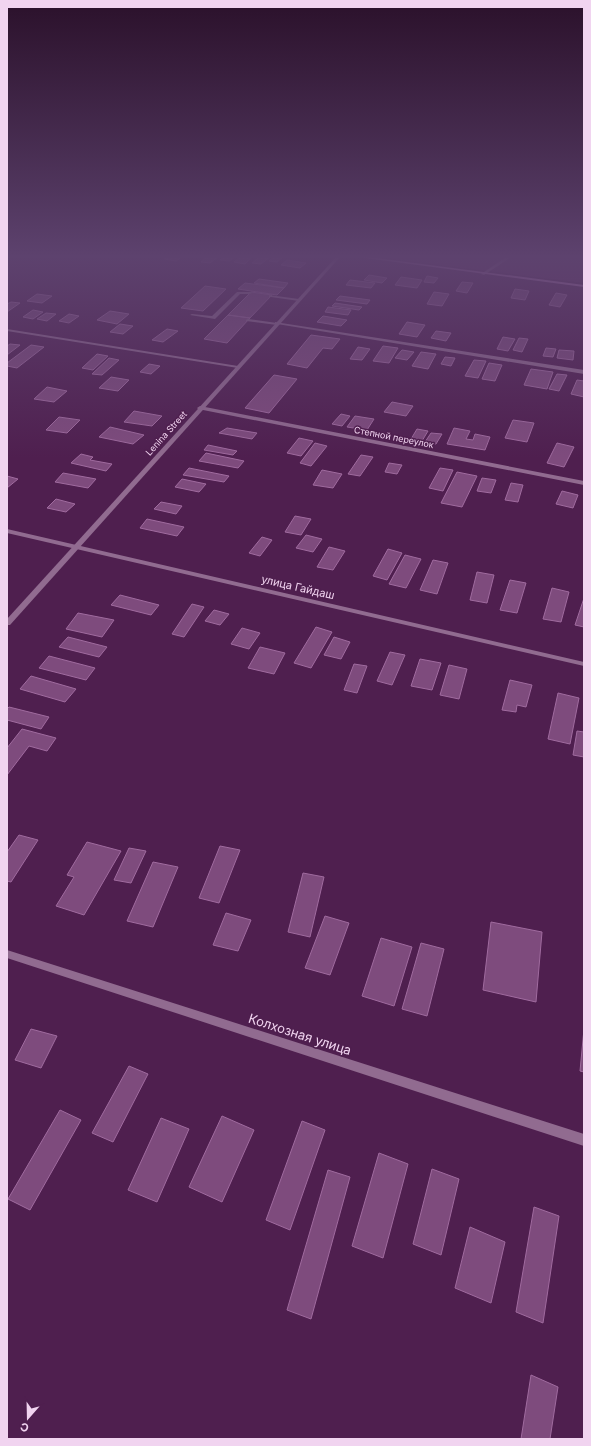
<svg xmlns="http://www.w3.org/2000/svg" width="591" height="1446" viewBox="0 0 591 1446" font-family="Inter,sans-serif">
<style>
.built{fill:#5e295e}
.building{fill:#7e4b7d;stroke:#a06b9f}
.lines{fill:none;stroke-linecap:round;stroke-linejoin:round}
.service{fill:#916b90;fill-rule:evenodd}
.minor{fill:#916b90;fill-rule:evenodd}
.tertiary{fill:#916b90;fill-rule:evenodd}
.secondary{fill:#c487c3;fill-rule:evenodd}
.labels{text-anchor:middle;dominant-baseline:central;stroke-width:3;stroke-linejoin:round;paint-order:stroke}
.far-street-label{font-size:9px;fill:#f1d4f0;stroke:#4f1f4f}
.street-label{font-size:11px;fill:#f1d4f0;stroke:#4f1f4f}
.near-street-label{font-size:13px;fill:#f1d4f0;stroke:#4f1f4f}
</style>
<rect width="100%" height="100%" fill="#4f1f4f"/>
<path class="built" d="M 370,256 L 584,256 L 584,283 Z"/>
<path class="building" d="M 169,256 L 183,256 L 176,261 L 164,259 Z
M 208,256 L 219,256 L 210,263 L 201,262 Z
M 225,256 L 236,256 L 230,261 L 220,260 Z
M 241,256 L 253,256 L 245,264 L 234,262 Z
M 261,256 L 271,256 L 261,264 L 252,263 Z
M 275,256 L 283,257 L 277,262 L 269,261 Z
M 287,260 L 306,263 L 300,268 L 281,265 Z
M 369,275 L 387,278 L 382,283 L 364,280 Z
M 427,276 L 438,278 L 434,283 L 424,282 Z
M 401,277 L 422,280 L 417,288 L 395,285 Z
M 259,279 L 288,283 L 284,288 L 254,283 Z
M 350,280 L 375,283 L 371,288 L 346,285 Z
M 462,282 L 473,283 L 467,293 L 456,291 Z
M 245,283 L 284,288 L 277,295 L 238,289 Z
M 205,286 L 226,289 L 203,311 L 181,308 Z
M 515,289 L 529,291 L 525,300 L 511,298 Z
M 251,292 L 272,295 L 250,318 L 228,315 Z
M 434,292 L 449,294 L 442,306 L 427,304 Z
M 556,293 L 567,295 L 560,307 L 549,305 Z
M 37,294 L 52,296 L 42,303 L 27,301 Z
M 340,296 L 370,300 L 367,304 L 336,300 Z
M 11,302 L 20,303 L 7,312 L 7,304 Z
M 335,303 L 362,307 L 359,310 L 332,306 Z
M 328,307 L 351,310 L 348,315 L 325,312 Z
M 33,310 L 43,312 L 33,319 L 23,317 Z
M 110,311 L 129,314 L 117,324 L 97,320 Z
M 46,313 L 56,314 L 47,321 L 37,319 Z
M 69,314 L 79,316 L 69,323 L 59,321 Z
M 228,315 L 250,318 L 227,343 L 204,339 Z
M 323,316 L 347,320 L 341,326 L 317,322 Z
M 407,322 L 425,325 L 417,337 L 399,334 Z
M 120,324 L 133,326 L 123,334 L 110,332 Z
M 167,329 L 178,331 L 163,342 L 152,340 Z
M 436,331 L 451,333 L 446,341 L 431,338 Z
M 311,335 L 340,339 L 332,349 L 323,348 L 307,368 L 287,364 Z
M 503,337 L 515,339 L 508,351 L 497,349 Z
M 519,338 L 528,339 L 522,352 L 513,350 Z
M 10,344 L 20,345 L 7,355 L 7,346 Z
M 31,345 L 44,347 L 17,368 L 7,366 L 7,363 Z
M 383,346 L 398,348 L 389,363 L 373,361 Z
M 358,347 L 370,349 L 362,360 L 350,359 Z
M 546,348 L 556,349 L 553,357 L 543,356 Z
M 402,350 L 414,352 L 407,360 L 395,358 Z
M 559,350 L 574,351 L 573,360 L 557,358 Z
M 421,352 L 436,354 L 428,369 L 412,366 Z
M 97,354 L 108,356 L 93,370 L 82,368 Z
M 445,357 L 455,358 L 451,366 L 441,364 Z
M 109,358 L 119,360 L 102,375 L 92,374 Z
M 474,360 L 486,361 L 478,378 L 465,376 Z
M 489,363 L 502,365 L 495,381 L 482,379 Z
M 149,364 L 160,366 L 151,374 L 140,372 Z
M 531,369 L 553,372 L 547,389 L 524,385 Z
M 557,374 L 567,375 L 559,391 L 549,389 Z
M 274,375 L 297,379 L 269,413 L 245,408 Z
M 111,377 L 129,380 L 118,391 L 99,388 Z
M 577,380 L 584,381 L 584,397 L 571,394 Z
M 47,387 L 67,391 L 54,402 L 34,399 Z
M 392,402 L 413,406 L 406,416 L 384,412 Z
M 134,411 L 162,416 L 152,426 L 124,422 Z
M 341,414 L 350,416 L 342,426 L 332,424 Z
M 355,416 L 374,419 L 367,430 L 347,427 Z
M 59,417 L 80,420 L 67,433 L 46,430 Z
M 513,420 L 534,423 L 527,442 L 505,438 Z
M 110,427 L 144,435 L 133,444 L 99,437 Z
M 227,428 L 257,433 L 252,439 L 219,433 Z
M 454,428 L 470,431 L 466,439 L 473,440 L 475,434 L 490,437 L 485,450 L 447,444 Z
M 417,429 L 428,431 L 422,441 L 411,439 Z
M 431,433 L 442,434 L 436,444 L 425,442 Z
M 299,438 L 313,441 L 301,456 L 287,453 Z
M 315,443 L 327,446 L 311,466 L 300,463 Z
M 557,443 L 574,447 L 564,467 L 547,463 Z
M 208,445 L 237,451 L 233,455 L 204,450 Z
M 206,453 L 244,461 L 238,468 L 199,461 Z
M 81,454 L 93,457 L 90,460 L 112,464 L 106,471 L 71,463 Z
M 361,455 L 373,457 L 360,476 L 348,474 Z
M 389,463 L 402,465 L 397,474 L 385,472 Z
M 189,468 L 229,476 L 224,482 L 183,475 Z
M 440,468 L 453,470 L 443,491 L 429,488 Z
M 322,470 L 342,474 L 333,488 L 313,485 Z
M 457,472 L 477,476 L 462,507 L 441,503 Z
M 63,473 L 96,479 L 88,488 L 55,482 Z
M 7,476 L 18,479 L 7,488 Z
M 482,478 L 496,480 L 491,493 L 477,491 Z
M 182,479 L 206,484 L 199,492 L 175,487 Z
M 511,483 L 523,485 L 518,502 L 505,500 Z
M 562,491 L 578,495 L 573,508 L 556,504 Z
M 56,499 L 75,504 L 66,512 L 47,508 Z
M 161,502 L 182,506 L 176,514 L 154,509 Z
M 295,516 L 311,519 L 301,535 L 285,532 Z
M 147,519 L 184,527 L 177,536 L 140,528 Z
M 306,535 L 322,539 L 313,552 L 296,548 Z
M 262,537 L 272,540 L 260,556 L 249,553 Z
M 329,547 L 345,551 L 333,570 L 317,567 Z
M 388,549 L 402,553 L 387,580 L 373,576 Z
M 405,555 L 421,559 L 406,588 L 389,584 Z
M 433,560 L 448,563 L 437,594 L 420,590 Z
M 477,572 L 494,575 L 487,603 L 470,600 Z
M 510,580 L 526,583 L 517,613 L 500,610 Z
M 552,588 L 569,592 L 561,622 L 543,619 Z
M 120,595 L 159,605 L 151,615 L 111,605 Z
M 584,598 L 584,627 L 575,625 Z
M 192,604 L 204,607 L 184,637 L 172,634 Z
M 214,610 L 229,614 L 220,625 L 205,621 Z
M 78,613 L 114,620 L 102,637 L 66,629 Z
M 316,627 L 332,632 L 311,668 L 294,663 Z
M 242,628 L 260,633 L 249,649 L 231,644 Z
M 68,637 L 107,647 L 99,657 L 59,647 Z
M 334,637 L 350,642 L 341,659 L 324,655 Z
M 260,647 L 285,653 L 274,674 L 248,668 Z
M 390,652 L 405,655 L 392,685 L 377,681 Z
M 49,656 L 95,668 L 86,680 L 39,668 Z
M 420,659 L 441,663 L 432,690 L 411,686 Z
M 354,664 L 367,666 L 357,693 L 344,690 Z
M 449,665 L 467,669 L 459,699 L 440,695 Z
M 31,676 L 76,689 L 65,702 L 20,689 Z
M 510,680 L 532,685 L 526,707 L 517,705 L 516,712 L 502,710 Z
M 558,693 L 579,698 L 570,744 L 548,739 Z
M 9,707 L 49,717 L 41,729 L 7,720 L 7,709 Z
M 22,729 L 56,738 L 47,751 L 29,746 L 7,775 L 7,748 Z
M 577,731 L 584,732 L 584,757 L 573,755 Z
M 19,835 L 38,840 L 11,882 L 7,881 L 7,852 Z
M 87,842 L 121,851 L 84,915 L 56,906 L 74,877 L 67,875 Z
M 220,846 L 240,850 L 219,903 L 199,898 Z
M 129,848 L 146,851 L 131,883 L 114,880 Z
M 153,862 L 178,867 L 153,927 L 127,921 Z
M 303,873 L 324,877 L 310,937 L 288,932 Z
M 226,913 L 251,920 L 238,951 L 213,945 Z
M 325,916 L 349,923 L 330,975 L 305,968 Z
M 491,922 L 542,932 L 536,1002 L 483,990 Z
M 381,938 L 412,947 L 394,1006 L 362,996 Z
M 421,943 L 444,949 L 427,1016 L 402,1009 Z
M 31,1029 L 57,1036 L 41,1068 L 15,1060 Z
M 584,1029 L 584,1072 L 580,1071 Z
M 129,1066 L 148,1074 L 113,1142 L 92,1133 Z
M 60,1110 L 81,1120 L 30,1210 L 8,1199 Z
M 222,1116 L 254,1130 L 222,1202 L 189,1187 Z
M 161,1118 L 189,1129 L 157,1202 L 128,1190 Z
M 302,1121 L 325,1130 L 290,1230 L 266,1220 Z
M 379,1153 L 408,1164 L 383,1258 L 352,1246 Z
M 432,1169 L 459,1179 L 441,1255 L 413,1244 Z
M 328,1170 L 350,1177 L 311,1319 L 287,1310 Z
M 534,1207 L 559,1216 L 543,1323 L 516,1312 Z
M 470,1227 L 505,1242 L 491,1303 L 455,1288 Z
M 531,1375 L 558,1387 L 550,1439 L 521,1439 Z"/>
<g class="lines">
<path class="service" d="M 508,256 L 513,256 L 484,275 L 481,274 Z
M 237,292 L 250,292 L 252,293 L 250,294 L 240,294 L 215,319 L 190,315 L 192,314 L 212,316 Z
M 269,295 L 299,299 L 301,300 L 299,301 L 271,297 L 269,297 Z
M 248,319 L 277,323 L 279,324 L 277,325 L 246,321 L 246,320 Z"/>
<path class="minor" d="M 275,322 L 584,370 L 584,374 L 277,324 L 275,324 Z
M 7,329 L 238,366 L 240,367 L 238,368 L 7,331 Z
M 200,406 L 584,481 L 584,485 L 198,409 L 197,408 Z
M 7,529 L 584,662 L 584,666 L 7,533 Z
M 7,950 L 584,1134 L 584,1146 L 7,958 Z"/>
<path class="tertiary" d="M 337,256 L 341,256 L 10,625 L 7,625 L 7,619 Z"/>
<path class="secondary" d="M 350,256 L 361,256 L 584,285 L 584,287 Z"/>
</g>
<linearGradient id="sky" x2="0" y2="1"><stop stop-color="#2b112b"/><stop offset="0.56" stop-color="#5d426e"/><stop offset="1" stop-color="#5d426e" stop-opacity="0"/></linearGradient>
<rect width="591" height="458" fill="url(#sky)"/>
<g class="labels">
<g class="far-street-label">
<text transform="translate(166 433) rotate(-48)">Lenina Street</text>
<text transform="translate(394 437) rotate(11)">Степной переулок</text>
</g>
<g class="street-label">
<text transform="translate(298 587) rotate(13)">улица Гайдаш</text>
</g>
<g class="near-street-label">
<text transform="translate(300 1034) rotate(18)">Колхозная улица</text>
</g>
</g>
<rect width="591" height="1446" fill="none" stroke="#f1d4f0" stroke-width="16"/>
<g transform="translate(28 1418) rotate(200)" stroke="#4f1f4f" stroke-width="3" paint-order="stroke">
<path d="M0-3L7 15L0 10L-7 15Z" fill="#f1d4f0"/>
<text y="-6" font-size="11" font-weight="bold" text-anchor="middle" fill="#f1d4f0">С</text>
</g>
</svg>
